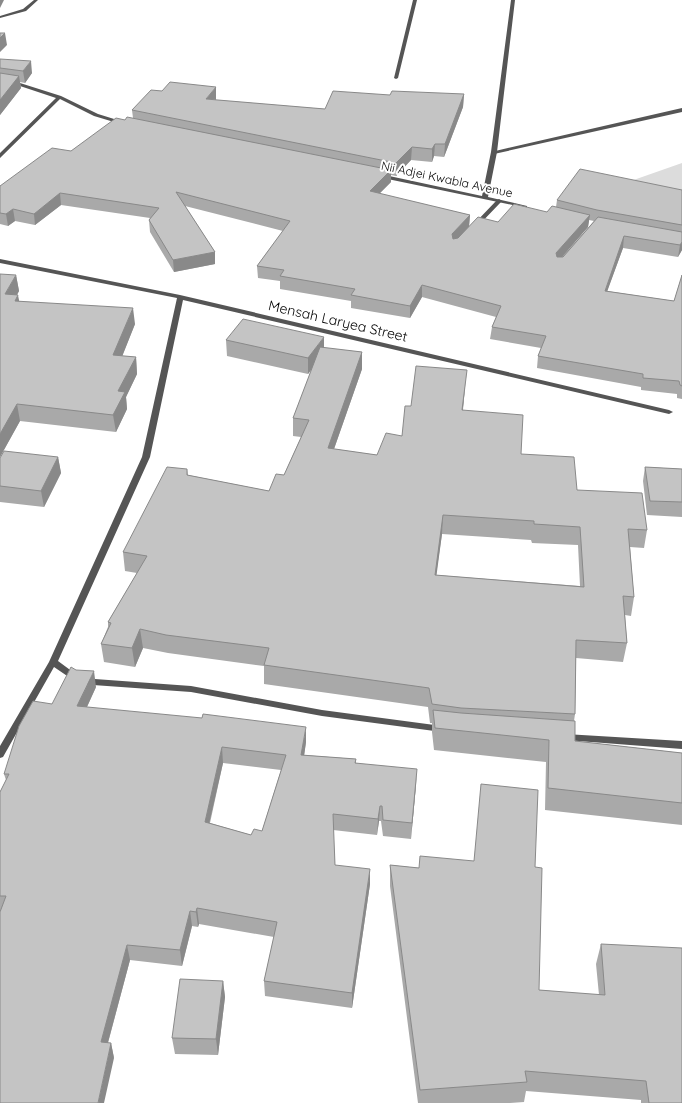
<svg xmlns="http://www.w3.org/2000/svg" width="682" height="1103" viewBox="0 0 682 1103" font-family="Quicksand,sans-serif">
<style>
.green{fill:#dcdcdc}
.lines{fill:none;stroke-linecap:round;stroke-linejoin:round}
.service{fill:#555;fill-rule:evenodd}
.minor{fill:#555;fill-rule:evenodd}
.wall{fill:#a9a9a9;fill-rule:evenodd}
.shaded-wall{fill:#898989}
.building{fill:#c4c4c4;stroke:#898989;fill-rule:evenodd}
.labels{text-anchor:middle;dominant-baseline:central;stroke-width:4;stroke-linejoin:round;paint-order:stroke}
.far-street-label{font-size:12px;fill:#000;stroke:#fff}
.street-label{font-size:14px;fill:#000;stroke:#fff}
</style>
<rect width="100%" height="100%" fill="#fff"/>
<path class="green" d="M 682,163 L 682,197 L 625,183 Z"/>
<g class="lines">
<path class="service" d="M 413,0 L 417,0 L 398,78 L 396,79 L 394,78 Z
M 682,108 L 682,112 L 494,154 L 491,152 Z
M 499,199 L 502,201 L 501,202 L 477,227 L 473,227 L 473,225 L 497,200 Z"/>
<path class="minor" d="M 34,0 L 38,0 L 26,11 L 0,18 L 0,16 L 23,9 Z
M 511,0 L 515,0 L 497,152 L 488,197 L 527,206 L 527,208 L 378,177 L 377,176 L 380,174 L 482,196 L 491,152 Z
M 0,81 L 20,83 L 61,96 L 98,114 L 127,123 L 124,125 L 94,116 L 60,99 L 0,158 L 0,153 L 56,98 L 17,85 L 0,83 Z
M 0,259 L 180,295 L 669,410 L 673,412 L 669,414 L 183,300 L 150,457 L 58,661 L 81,678 L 191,686 L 322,710 L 442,726 L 445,727 L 447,729 L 445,731 L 442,732 L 322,716 L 191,692 L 79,684 L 54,667 L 3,757 L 0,758 L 0,746 L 49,662 L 142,457 L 177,298 L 0,263 Z
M 565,734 L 682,741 L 682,749 L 565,740 L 562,739 L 560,737 L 562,735 Z"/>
</g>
<path class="wall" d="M 0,59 L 32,73 L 25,83 L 20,82 L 21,88 L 0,115 Z
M 464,94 L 463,107 L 444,157 L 434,156 L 432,162 L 411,160 L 396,176 L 391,175 L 391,182 L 379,194 L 470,215 L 469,226 L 498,222 L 547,212 L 556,207 L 557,200 L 682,190 L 682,250 L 678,257 L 623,248 L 607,291 L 674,301 L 682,275 L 682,399 L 677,398 L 677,394 L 641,390 L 641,387 L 537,368 L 538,356 L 541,348 L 490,339 L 492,327 L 496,317 L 422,297 L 410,318 L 351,308 L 351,301 L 280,289 L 280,281 L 258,278 L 257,266 L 283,231 L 185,206 L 215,252 L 215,264 L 174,272 L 150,232 L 149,220 L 150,218 L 61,205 L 35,225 L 15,221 L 8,226 L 0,224 L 0,186 L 71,151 L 125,120 L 133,118 L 132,110 L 216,100 L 325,109 L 390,95 ZM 589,220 L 594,221 L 562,257 L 588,227 Z
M 16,275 L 19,291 L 17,295 L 19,301 L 135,324 L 122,356 L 136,357 L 137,374 L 126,397 L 127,409 L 116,432 L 20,421 L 0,457 Z
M 226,340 L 324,348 L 362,352 L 362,369 L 334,449 L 377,455 L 402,436 L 411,406 L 465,387 L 463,410 L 521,454 L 577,490 L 647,530 L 644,548 L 630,547 L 634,597 L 631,616 L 625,615 L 627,643 L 623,662 L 576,658 L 575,714 L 574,721 L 575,741 L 682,753 L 682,825 L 545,810 L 546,762 L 434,750 L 432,732 L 432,723 L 430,723 L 428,707 L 264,684 L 264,666 L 168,653 L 143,648 L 135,667 L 104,662 L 101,644 L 108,627 L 108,622 L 137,573 L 125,571 L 123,552 L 187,469 L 188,475 L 269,491 L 284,475 L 301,437 L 293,436 L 293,418 L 312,369 L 308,374 L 227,356 ZM 442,534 L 531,540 L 532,543 L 578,545 L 580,586 L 436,575 Z
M 58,457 L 61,473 L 44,507 L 0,502 L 0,458 Z
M 645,467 L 682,469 L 682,517 L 647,515 L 643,481 Z
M 96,687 L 87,707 L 306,742 L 304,755 L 356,759 L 356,763 L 416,785 L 411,839 L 383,836 L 381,821 L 379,821 L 377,835 L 333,830 L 335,865 L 370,884 L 352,1008 L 265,996 L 264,981 L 274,937 L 199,924 L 198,927 L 192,926 L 182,966 L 130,960 L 108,1043 L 111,1043 L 114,1058 L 0,910 L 0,792 L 6,780 L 4,774 L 52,704 ZM 223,763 L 281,770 L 262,831 L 251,835 L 210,823 Z
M 390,865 L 419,868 L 535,867 L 539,990 L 599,995 L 596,964 L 601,944 L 682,1103 L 641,1103 L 641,1100 L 526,1091 L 524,1102 L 510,1103 L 418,1103 L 390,886 Z
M 223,981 L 225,997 L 218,1055 L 175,1054 L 172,1038 Z"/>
<path class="shaded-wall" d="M 0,0 L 4,0 L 0,8 Z
M 5,33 L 7,45 L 0,52 L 0,38 Z
M 31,61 L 32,73 L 25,83 L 23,71 Z
M 19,76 L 21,88 L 0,115 L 0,100 Z
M 216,87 L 216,100 L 206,99 Z
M 464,94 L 463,107 L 444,157 L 445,144 Z
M 435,144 L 434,156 L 432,162 L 432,149 Z
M 412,147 L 411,160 L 396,176 L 396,163 Z
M 391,170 L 391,182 L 370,203 L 370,191 Z
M 60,193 L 61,205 L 35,225 L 34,214 Z
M 13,209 L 15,221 L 8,226 L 6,214 Z
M 470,215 L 469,227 L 451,246 L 452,234 Z
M 590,215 L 588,227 L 555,265 L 556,253 Z
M 624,236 L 623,248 L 603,303 L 605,291 Z
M 682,242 L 682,250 L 678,257 L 680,245 Z
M 215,252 L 215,264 L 174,272 L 173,260 Z
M 16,275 L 19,291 L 8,310 L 5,294 Z
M 422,285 L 422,297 L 410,318 L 410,306 Z
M 18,295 L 21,311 L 15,301 Z
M 133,308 L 135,324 L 116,372 L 113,355 Z
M 324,337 L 324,352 L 308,374 L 308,358 Z
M 362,352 L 362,369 L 328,466 L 328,448 Z
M 136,357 L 137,374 L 126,397 L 127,409 L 116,432 L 113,415 L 118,391 Z
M 467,370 L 465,387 L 461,428 L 462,410 Z
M 17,404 L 20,421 L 0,457 L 0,434 Z
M 58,457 L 61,473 L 44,507 L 41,491 Z
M 443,515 L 442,534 L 434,594 L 435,575 Z
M 140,629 L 143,648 L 135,667 L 132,648 Z
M 94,671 L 96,687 L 80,722 L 77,706 Z
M 306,727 L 306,742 L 302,771 L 301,755 Z
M 222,747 L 223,763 L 206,837 L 205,822 Z
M 417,769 L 416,785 L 411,839 L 412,823 Z
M 380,806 L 379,821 L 377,835 L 378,819 Z
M 370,869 L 370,884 L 352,1008 L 352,993 Z
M 197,908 L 199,924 L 198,927 L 196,912 Z
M 190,911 L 192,926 L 182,966 L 180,950 Z
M 127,945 L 130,960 L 104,1057 L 101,1042 Z
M 223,981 L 225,997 L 218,1055 L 216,1039 Z
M 111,1043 L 114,1058 L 104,1103 L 98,1103 Z"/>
<path class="building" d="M 0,33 L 5,33 L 0,38 Z
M 0,59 L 31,61 L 23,71 L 0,68 Z
M 0,73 L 19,76 L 0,100 Z
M 170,82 L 216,87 L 206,99 L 325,109 L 333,91 L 390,95 L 392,91 L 464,94 L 445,144 L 435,144 L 432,149 L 412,147 L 396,163 L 132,110 L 151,90 L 162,91 Z
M 127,117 L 391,170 L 370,191 L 470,215 L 452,234 L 453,239 L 458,238 L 478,217 L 498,222 L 514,204 L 547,212 L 552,206 L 590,215 L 556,253 L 557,257 L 563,257 L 598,217 L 682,232 L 682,242 L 680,245 L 624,236 L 605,291 L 674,301 L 682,275 L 682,386 L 680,385 L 679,381 L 643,378 L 643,374 L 538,356 L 546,336 L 492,327 L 501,306 L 422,285 L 410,306 L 351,295 L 355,289 L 280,276 L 284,270 L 257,266 L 290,221 L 176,192 L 215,252 L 173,260 L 149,220 L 159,208 L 60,193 L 34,214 L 13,209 L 6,214 L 0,213 L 0,186 L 52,148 L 71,151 L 116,118 L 125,120 Z
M 580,169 L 682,190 L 682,225 L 597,210 L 557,200 Z
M 0,274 L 16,275 L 5,294 L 18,295 L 15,301 L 133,308 L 113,355 L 136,357 L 118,391 L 125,392 L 113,415 L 17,404 L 0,434 Z
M 243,319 L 324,337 L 308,358 L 226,340 Z
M 320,347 L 362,352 L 328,448 L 377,455 L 386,433 L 402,436 L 405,406 L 411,406 L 416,366 L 467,370 L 462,410 L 523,415 L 521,454 L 574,457 L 577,490 L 642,493 L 647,530 L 628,529 L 634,597 L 623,596 L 627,643 L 576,640 L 575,714 L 461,708 L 432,704 L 429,688 L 264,665 L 269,648 L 166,635 L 140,629 L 132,648 L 101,644 L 111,623 L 108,622 L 147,556 L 123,552 L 167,467 L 187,469 L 187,475 L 269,491 L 276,474 L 284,475 L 309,420 L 293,418 ZM 443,515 L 534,521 L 534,524 L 580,527 L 584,587 L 435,575 Z
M 4,451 L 58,457 L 41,491 L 0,486 L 0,458 Z
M 645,467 L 682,469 L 682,502 L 650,501 Z
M 71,667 L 76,670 L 94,671 L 77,706 L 202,718 L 203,714 L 306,727 L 301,755 L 356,759 L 355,763 L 417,769 L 412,823 L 383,820 L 382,806 L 380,806 L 378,819 L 333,814 L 335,865 L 370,869 L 352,993 L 264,981 L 277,922 L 197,908 L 196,912 L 190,911 L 180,950 L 127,945 L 101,1042 L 111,1043 L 98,1103 L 0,1103 L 0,912 L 6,896 L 0,896 L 0,792 L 9,774 L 4,774 L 19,726 L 33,701 L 52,704 ZM 222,747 L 286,755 L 262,831 L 254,829 L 251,835 L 205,822 Z
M 433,710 L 461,713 L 575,721 L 575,741 L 682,753 L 682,803 L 548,788 L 549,740 L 435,728 Z
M 481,784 L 538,790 L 535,867 L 542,868 L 539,990 L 605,995 L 601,944 L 682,948 L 682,1103 L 649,1103 L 646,1081 L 525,1071 L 527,1082 L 420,1090 L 390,865 L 419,868 L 420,856 L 474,861 Z
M 180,979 L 223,981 L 216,1039 L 172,1038 Z"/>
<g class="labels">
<g class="far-street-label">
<text transform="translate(447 179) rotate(12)">Nii Adjei Kwabla Avenue</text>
</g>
<g class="street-label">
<text transform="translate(338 321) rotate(13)">Mensah Laryea Street</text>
</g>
</g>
</svg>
